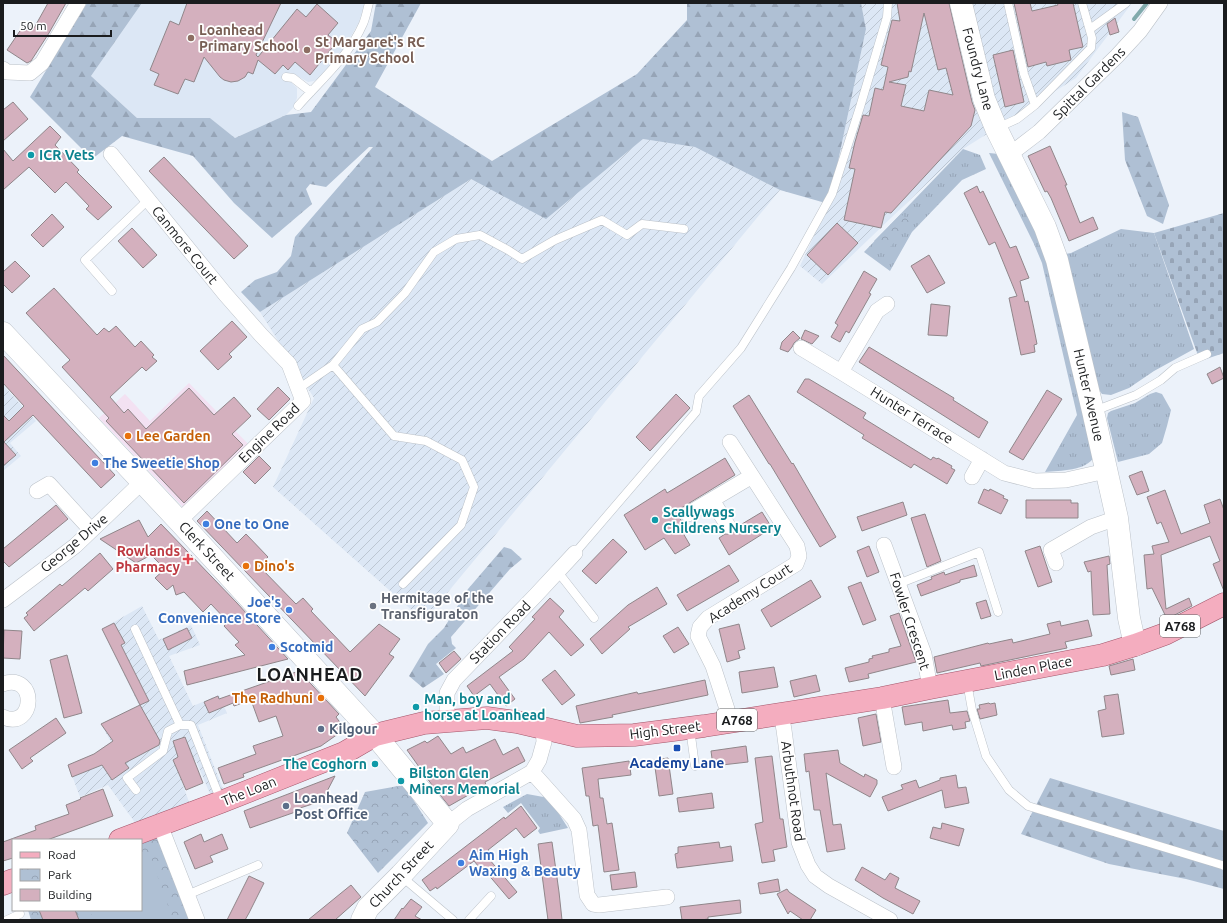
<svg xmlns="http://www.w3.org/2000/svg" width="1227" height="923" viewBox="0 0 1227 923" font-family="Ubuntu,sans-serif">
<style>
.commercial{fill:#f3e1f2}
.industrial{fill:url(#industrial-furrows)}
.built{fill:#dce7f5}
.grass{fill:url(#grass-tufts)}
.forest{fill:url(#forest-firs)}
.cemetery{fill:url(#cemetery-stones)}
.park{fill:url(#park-crowns)}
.garden{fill:#afc0d4}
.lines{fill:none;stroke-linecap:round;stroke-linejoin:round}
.stream{stroke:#81aaac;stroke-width:4}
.building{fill:#d4b0be;stroke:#90868a;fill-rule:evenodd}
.lane-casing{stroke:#bcc2c9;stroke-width:9}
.street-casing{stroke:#bcc2c9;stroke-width:16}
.secondary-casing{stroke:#bcc2c9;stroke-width:23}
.primary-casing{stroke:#a2576b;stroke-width:23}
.lane{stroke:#fff;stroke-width:8}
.street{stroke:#fff;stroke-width:15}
.secondary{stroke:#fff;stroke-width:22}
.primary{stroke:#f4adbf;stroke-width:22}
.education-dot{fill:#8d6e63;stroke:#fff;stroke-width:1.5}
.culture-dot{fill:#0f9aa8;stroke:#fff;stroke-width:1.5}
.food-dot{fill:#e8710a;stroke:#fff;stroke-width:1.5}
.shop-dot{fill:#3f7fe0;stroke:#fff;stroke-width:1.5}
.health-dot{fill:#e0444e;stroke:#fff;stroke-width:1.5}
.worship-dot{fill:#6b7280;stroke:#fff;stroke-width:1.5}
.service-dot{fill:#5c6f8a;stroke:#fff;stroke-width:1.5}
.transit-dot{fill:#1a4fb4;stroke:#fff;stroke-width:1.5}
.labels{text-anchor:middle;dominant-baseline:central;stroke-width:3.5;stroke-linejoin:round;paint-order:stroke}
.shield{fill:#fff;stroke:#5f6062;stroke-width:1}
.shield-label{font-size:13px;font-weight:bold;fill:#1a1c1e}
.education-label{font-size:14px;font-weight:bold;fill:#785e54;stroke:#fff;text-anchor:start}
.street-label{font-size:14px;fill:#1a1c1e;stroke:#fff}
.culture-label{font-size:14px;font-weight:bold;fill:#0d838f;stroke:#fff;text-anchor:start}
.food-label{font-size:14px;font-weight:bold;fill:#c56008;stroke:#fff;text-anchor:start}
.shop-label{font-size:14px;font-weight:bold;fill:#366cbe;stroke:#fff;text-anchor:start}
.health-label{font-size:14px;font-weight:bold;fill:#be3a42;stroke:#fff;text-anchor:end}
.worship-label{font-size:14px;font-weight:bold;fill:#5b616d;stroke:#fff;text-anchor:start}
.service-label{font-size:14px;font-weight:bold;fill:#4e5e75;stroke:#fff;text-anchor:start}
.transit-label{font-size:14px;font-weight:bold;fill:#164399;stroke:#fff}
.district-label{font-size:18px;font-weight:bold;letter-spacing:1px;fill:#1a1c1e;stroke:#fff}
</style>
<defs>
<pattern id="industrial-furrows" width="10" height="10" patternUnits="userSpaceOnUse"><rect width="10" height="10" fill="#dce7f5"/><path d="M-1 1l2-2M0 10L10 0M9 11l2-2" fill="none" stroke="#bcc6d2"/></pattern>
<pattern id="grass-tufts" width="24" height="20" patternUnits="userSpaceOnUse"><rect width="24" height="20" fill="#afc0d4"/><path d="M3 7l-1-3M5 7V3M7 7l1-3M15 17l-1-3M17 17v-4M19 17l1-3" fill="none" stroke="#96a4b6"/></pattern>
<pattern id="forest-firs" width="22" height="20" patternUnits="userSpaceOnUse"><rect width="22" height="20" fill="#afc0d4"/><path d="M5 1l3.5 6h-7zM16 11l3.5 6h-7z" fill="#96a4b6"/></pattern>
<pattern id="cemetery-stones" width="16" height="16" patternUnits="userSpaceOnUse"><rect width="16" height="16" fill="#afc0d4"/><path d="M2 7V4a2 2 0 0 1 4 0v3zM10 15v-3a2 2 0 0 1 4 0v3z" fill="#96a4b6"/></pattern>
<pattern id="park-crowns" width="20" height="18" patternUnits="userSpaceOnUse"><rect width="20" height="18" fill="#afc0d4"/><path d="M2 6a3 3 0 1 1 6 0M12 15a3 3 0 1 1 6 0" fill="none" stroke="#96a4b6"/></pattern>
</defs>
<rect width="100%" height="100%" fill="#ecf2fa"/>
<path class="commercial" d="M 189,383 L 248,444 L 183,507 L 99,418 L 125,394 L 150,421 Z"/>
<path class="industrial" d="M 861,3 L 1132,3 L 1076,78 L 963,149 L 822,284 L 800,266 L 829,204 L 866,29 Z
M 643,139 L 695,147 L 780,190 L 424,621 L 273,487 L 314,398 L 260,312 L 471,179 L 546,218 Z
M 3,385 L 36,421 L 10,443 L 21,456 L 3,471 Z
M 142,606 L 159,640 L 191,625 L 200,645 L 169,656 L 193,706 L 219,695 L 227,713 L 198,725 L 223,789 L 210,794 L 196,761 L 177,768 L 189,802 L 136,824 L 108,785 L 80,797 L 68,765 L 94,754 L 111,742 L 101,724 L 139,705 L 102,629 Z"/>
<path class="built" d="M 142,3 L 365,3 L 359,22 L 350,38 L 335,61 L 320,78 L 314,81 L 308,82 L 292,73 L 285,73 L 286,81 L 291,82 L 297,88 L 297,98 L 293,108 L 286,115 L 235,138 L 210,118 L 137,118 L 91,76 Z"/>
<path class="grass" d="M 963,149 L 980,155 L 986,169 L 962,180 L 912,232 L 890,271 L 864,252 Z
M 989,153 L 999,154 L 1039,230 L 1095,456 C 1085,472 1061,470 1045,472 L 1077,415 L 1042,263 L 1034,244 Z
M 1121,229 L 1154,233 L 1194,349 L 1154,371 L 1129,388 L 1111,395 L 1102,394 L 1099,390 L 1065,254 L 1071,253 Z
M 1156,392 L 1162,394 L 1171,410 L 1167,426 L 1162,443 L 1149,454 L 1118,462 L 1107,418 L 1108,413 L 1111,411 L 1135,403 L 1150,394 Z
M 527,794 L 549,798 L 568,828 L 540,834 L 538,831 L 540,828 L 521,803 L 508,813 L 503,807 Z"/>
<path class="forest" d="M 87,3 L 142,3 L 91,76 L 137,118 L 210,118 L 235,138 L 286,115 L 311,112 L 371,31 L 376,3 L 421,3 L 375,87 L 492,161 L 637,74 L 687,20 L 687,3 L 861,3 L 866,29 L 829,204 L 780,190 L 695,147 L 643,139 L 546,219 L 471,179 L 260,312 L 241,292 L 255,280 L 277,272 L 291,256 L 295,237 L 373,147 L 369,147 L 326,187 L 310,184 L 306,189 L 312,204 L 272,238 L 234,203 L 193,156 L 122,136 L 92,159 L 30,97 Z
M 1122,112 L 1138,117 L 1169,205 L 1163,224 L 1147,216 L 1125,160 Z
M 504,547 L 511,549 L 522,559 L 510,569 L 451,637 L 452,644 L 456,648 L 436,664 L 444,674 L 423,688 L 409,676 L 428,644 L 444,628 L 468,589 Z
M 1050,778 L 1224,831 L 1224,889 L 1186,879 L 1109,864 L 1021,834 Z"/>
<path class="cemetery" d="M 1224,213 L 1224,353 L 1200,361 L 1154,233 Z"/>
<path class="park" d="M 901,214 L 911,223 L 885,253 L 874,241 Z
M 404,785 L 428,823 L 378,873 L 347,833 L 365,792 Z
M 158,836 L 191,920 L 31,920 L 28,910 L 141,910 L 141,842 Z"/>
<path class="garden" d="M 150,855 L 173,920 L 94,920 L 90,910 L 141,910 L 141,858 Z"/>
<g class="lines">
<path class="stream" d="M 1134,19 L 1147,3"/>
</g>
<path class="building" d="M 48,3 L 66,3 L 49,33 L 31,61 L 27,63 L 7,50 L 26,22 L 34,28 Z
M 187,3 L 281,3 L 256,55 L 258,57 L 297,9 L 306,17 L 317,4 L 338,23 L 328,35 L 337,42 L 310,75 L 295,62 L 288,70 L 283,65 L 275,74 L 258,60 L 253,74 L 248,72 L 245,77 L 238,81 L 231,82 L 224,80 L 220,77 L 204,57 L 194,82 L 185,79 L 178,94 L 154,85 L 159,74 L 150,70 L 170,21 L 179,25 Z
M 897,3 L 949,3 L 972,102 L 975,110 L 971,126 L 891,213 L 885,212 L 881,228 L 844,220 L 855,169 L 849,168 L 855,142 L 863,115 L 869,116 L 875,88 L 883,90 L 888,67 L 881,65 L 892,20 L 900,21 ZM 924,13 L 938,70 L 946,68 L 953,95 L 929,90 L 924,111 L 901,106 L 906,85 L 889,82 L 908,77 L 909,71 L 911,72 Z
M 1014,3 L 1030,3 L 1032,11 L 1058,5 L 1057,3 L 1073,3 L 1083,47 L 1069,50 L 1071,60 L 1047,66 L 1046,62 L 1028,67 Z
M 1115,18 L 1119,32 L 1110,35 L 1107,24 Z
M 1013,50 L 1024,102 L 1005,107 L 993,55 Z
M 13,102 L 28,119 L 3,141 L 3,110 Z
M 50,126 L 61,137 L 55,145 L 79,170 L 77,172 L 112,207 L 98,220 L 86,209 L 89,206 L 66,182 L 55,193 L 29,167 L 3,190 L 3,149 L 13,161 Z
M 1050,146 L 1067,185 L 1065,185 L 1080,223 L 1093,217 L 1098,229 L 1069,241 L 1051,198 L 1047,191 L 1045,192 L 1028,156 Z
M 164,157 L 248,246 L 234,259 L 149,171 Z
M 977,186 L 980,193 L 983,191 L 1010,248 L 1016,246 L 1029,278 L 1020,281 L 1025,302 L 1028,301 L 1034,329 L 1037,344 L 1034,345 L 1035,352 L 1021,355 L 1009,298 L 1017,296 L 995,242 L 989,245 L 964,193 Z
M 52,214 L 64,227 L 43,247 L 31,235 Z
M 837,223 L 858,243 L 828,275 L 807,255 Z
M 132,228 L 157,255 L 143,268 L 118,241 Z
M 929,255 L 945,283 L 927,293 L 911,266 Z
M 15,261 L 30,276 L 12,293 L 3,284 L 3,272 Z
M 864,271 L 877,279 L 869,293 L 871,294 L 849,333 L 846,331 L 840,342 L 831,337 L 838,325 L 835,323 Z
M 54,288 L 97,335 L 104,328 L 109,332 L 116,326 L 135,347 L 141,341 L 154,355 L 152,357 L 157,361 L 146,371 L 142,367 L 110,397 L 124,413 L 128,409 L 146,429 L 189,388 L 214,415 L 234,397 L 251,416 L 232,434 L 243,445 L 184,503 L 106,421 L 109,418 L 62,367 L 70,360 L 26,313 Z
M 931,304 L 950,306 L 947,336 L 928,335 Z
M 232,321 L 247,337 L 229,354 L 232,357 L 218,370 L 200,351 Z
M 805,330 L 819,336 L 812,344 L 801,339 Z
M 793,331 L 800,338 L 794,343 L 792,347 L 788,352 L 780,349 L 782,342 Z
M 869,347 L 954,398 L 953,400 L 988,422 L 979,438 L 859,362 Z
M 3,355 L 115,475 L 101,488 L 33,415 L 4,442 L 16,455 L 3,466 L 3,415 L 9,421 L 24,406 L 3,383 Z
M 1220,367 L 1224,378 L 1212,384 L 1207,374 Z
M 805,379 L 809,379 L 866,413 L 863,418 L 931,460 L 933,457 L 937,459 L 938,458 L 952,466 L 951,468 L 955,470 L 947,484 L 914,464 L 911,468 L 862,438 L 864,435 L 797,392 Z
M 278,387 L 290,399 L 269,420 L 257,409 Z
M 1047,390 L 1062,399 L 1023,460 L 1009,452 Z
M 676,394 L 690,408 L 650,451 L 636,437 Z
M 749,395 L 792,464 L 793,463 L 836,537 L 820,547 L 770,464 L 769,464 L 733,406 Z
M 259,456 L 271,468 L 255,484 L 243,472 Z
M 725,458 L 735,475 L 678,510 L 680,519 L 686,524 L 680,528 L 690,545 L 675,554 L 664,538 L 645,550 L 624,515 L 665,489 L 667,493 Z
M 1142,471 L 1149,491 L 1137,495 L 1129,476 Z
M 984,489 L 989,491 L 990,489 L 1004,496 L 1003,498 L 1008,500 L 1001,514 L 978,503 Z
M 1165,490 L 1181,534 L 1210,523 L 1204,505 L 1220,499 L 1224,510 L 1224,591 L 1213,564 L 1220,561 L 1210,536 L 1161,555 L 1166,609 L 1189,598 L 1192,606 L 1167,619 L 1152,588 L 1147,589 L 1144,555 L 1154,554 L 1152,546 L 1169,542 L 1161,522 L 1157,524 L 1147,497 Z
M 1026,500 L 1071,500 L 1071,503 L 1078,503 L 1078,518 L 1026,518 Z
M 903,502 L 907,515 L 862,531 L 857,517 Z
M 56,505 L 68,519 L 9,567 L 3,561 L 3,549 Z
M 207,511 L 237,543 L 246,534 L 268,557 L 259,566 L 296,604 L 303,598 L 313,609 L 311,611 L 350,652 L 379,624 L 400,639 L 389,654 L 394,657 L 365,696 L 197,521 Z
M 762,512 L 772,528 L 729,555 L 719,538 L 725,534 L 732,534 L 737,527 Z
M 925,514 L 941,561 L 927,567 L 911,518 Z
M 139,520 L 148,537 L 161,524 L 237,603 L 288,659 L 187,685 L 184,671 L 245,655 L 235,645 L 239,642 L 224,626 L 228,622 L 211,604 L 203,612 L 184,592 L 176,595 L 173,585 L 167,590 L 155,578 L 165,569 L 151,555 L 136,563 L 100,539 Z
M 613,539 L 627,552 L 596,584 L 582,571 Z
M 869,546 L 879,572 L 867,577 L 857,551 Z
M 1040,546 L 1052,582 L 1038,587 L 1025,551 Z
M 100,553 L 113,569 L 88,591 L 85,588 L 34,631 L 24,618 L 28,615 L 26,613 L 60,584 L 62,586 Z
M 1109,556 L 1110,564 L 1107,565 L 1110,614 L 1093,615 L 1091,571 L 1088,572 L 1084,562 Z
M 729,565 L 739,581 L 687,611 L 677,595 Z
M 974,565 L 977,576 L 960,580 L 960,582 L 921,596 L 917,585 L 932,579 L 931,577 L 944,572 L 945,575 Z
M 811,580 L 821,597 L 771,627 L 761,610 Z
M 861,582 L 876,620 L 863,625 L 848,587 Z
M 657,587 L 667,604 L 628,627 L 630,629 L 602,654 L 590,639 L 628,605 Z
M 550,598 L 564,611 L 559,617 L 584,645 L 571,656 L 549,632 L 524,659 L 499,677 L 515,699 L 506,706 L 490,684 L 474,696 L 467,686 L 513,651 L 509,647 L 535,619 L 532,617 Z
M 986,600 L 991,616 L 981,619 L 976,603 Z
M 899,613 L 916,662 L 868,674 L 869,678 L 849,682 L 845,668 L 869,662 L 869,659 L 873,658 L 872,656 L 889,652 L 889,649 L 901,646 L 890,616 Z
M 1088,620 L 1092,636 L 1065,642 L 1067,648 L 981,666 L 980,663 L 937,673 L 934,657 L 988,643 L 989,644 L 1012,639 L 1013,643 L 1050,634 L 1047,624 L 1060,621 L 1061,626 Z
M 114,623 L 125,643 L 121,645 L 149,701 L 140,705 L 102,629 Z
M 739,624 L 745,649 L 738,651 L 740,658 L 727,662 L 719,629 Z
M 678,627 L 689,644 L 674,653 L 663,636 Z
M 187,628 L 192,638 L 168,650 L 163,639 Z
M 4,630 L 22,631 L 20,659 L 3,658 Z
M 454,651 L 461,659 L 446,673 L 439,663 Z
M 67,655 L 82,713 L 64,718 L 50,660 Z
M 1133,659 L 1135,670 L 1111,675 L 1109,666 Z
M 774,667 L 778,687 L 742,693 L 739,672 Z
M 555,670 L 575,695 L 562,705 L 542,680 Z
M 299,671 L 339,714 L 336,717 L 345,729 L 321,746 L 243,774 L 244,777 L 224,784 L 218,768 L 256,754 L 253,746 L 283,736 L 276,716 L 259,722 L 251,700 L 234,706 L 233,703 L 209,713 L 204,702 L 218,696 L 219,699 Z
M 816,675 L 820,691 L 794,697 L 790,681 Z
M 705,680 L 708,695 L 612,715 L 613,717 L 580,723 L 576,706 L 637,692 L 638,694 Z
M 1118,694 L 1124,734 L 1102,737 L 1098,711 L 1106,709 L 1104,696 Z
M 948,700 L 950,713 L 967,711 L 970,721 L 965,722 L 966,728 L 953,730 L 952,725 L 923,731 L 922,722 L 905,725 L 902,707 Z
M 989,703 L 990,704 L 995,703 L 997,715 L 980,719 L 977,709 L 980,709 L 979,705 Z
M 140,705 L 160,741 L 159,745 L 125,763 L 129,768 L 112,780 L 102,765 L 72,777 L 68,765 L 94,754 L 113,741 L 101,724 Z
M 876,714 L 881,742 L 863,746 L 858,718 Z
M 56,718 L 66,733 L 30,758 L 33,761 L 22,769 L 9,750 Z
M 438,736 L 451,754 L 463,747 L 466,753 L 495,739 L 503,755 L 518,747 L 525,761 L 485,782 L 486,785 L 449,806 L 432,785 L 407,750 L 425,741 L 427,743 Z
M 185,737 L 203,783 L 186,790 L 173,760 L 178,757 L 173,741 Z
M 746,746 L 748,762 L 713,766 L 711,751 Z
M 838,750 L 840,763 L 864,777 L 865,774 L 877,780 L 877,784 L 870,797 L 826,773 L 833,825 L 841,824 L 845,849 L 827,852 L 820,810 L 814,810 L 809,771 L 806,772 L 804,754 Z
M 772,756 L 780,819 L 783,819 L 787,847 L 773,850 L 775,861 L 762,863 L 755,824 L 763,822 L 755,758 Z
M 668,758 L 673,794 L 659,796 L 654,760 Z
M 629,761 L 631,775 L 598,779 L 600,798 L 603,798 L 607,824 L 612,823 L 619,870 L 604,872 L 598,825 L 593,826 L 589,796 L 586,796 L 582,768 Z
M 956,775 L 958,788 L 966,787 L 969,803 L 945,808 L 942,790 L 888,811 L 882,797 L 903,789 L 901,785 L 916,780 L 919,788 L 940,780 L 940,778 Z
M 335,776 L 322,801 L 300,808 L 301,810 L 250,828 L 244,811 Z
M 103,789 L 113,816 L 47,840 L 13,840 L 13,858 L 3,861 L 3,842 L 36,830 L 35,826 L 69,814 L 66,805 L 81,799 L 80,798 Z
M 712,793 L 714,808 L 679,812 L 677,798 Z
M 521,806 L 537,828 L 524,838 L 516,828 L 488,850 L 493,856 L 489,859 L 517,892 L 509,899 L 481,866 L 479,867 L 474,861 L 437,889 L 436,887 L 430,891 L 422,880 L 504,817 L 505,819 Z
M 942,823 L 964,829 L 959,846 L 930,838 L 933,827 L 941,829 Z
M 201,834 L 204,842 L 222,834 L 228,849 L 210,856 L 213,862 L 195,869 L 184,842 Z
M 552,842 L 559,892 L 562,920 L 548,920 L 546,905 L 538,844 Z
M 719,842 L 720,848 L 731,846 L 733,861 L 677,868 L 675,854 L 678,853 L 678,847 Z
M 862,867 L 885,880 L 890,873 L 899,878 L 895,888 L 920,901 L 913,914 L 883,898 L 855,880 Z
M 635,872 L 637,887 L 612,890 L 610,875 Z
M 249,876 L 264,883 L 249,913 L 245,920 L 227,920 Z
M 778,879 L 780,891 L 760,894 L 758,883 Z
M 351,885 L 361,897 L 335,920 L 308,920 Z
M 787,889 L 789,892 L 816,910 L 810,920 L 803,920 L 790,911 L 788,914 L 777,894 Z
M 411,899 L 422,907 L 415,916 L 422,920 L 394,920 L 402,908 L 403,909 Z
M 740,900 L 741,913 L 708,917 L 708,919 L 701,920 L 682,920 L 680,907 Z
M 39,910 L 75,910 L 79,920 L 43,920 Z"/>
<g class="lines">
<g class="lane-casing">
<path id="lane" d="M 1008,3 L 1024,74 L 1035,105
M 1090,29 L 1126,3
M 286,77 L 293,78 L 311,92
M 298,106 C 321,80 349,56 363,24 C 366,17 367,10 369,3
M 997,128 L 1017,119 L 1035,105 L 1091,48 L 1092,38 L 1082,3
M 112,291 L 85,260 L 148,200
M 333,365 L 394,436 L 426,441 L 462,460 L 474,487 L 461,525 L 403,584
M 298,389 L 333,365 L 362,329 L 377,322 L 405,293 L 434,252 L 456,239 L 480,235 L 508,250 L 522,259 L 555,240 L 602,220 L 627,235 L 642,224 L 684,229
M 1094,411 L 1136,395 L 1161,380 L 1175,368 L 1207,354
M 575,553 L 696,412 L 699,396 L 741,348 L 791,268 L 832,194 L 860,107 L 887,17 L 888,3
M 558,572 L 594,618
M 898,584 L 979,552 L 998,612
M 135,629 L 180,725
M 967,682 L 972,710 L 986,756 L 1009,790 L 1028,806 L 1222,865 L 1224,866
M 690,728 L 695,766
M 136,790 L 127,778 L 163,751 L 168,731 L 180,725 L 191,725 L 221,801
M 401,876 L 453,920
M 187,895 L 258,865
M 7,920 L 20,914 L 19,910
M 469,920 L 491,896"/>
</g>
<g class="street-casing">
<path id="street" d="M 3,69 L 7,72 L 30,73 L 42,63 L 78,3
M 111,154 L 225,294 L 261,335 L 289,364 L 303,401 L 179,521
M 1009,155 L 1039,132 L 1117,56 L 1140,31 L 1160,3
M 801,348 L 841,372 L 1004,473 L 1035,481 L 1066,480 L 1106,471
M 841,372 L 877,311 L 887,304
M 730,442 L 797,546 L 799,556 L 796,564 L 708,618 L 700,627 L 698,636 L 713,666 L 727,709 L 730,721
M 972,477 L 982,459
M 37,491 L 49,484 L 91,530
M 712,500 L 728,526
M 688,514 L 752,476
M 884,545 L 924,654 L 930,688
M 1056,563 L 1051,550 L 1091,527 L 1117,518
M 3,600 L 75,546 L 142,482
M 3,684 C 38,672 35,731 3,717
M 882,698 L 894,767
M 781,713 L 784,730 L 799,842 L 808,865 L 815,876 L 829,886 L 890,920
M 447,721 L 447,693 L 454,680 L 536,595 L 575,553
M 532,772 L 574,819 L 579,830 L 587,895 L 593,904 L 599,905 L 667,897
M 448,824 L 467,809 L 532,772 L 539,760 L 544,742 L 543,728
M 160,825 L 197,920"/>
</g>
<g class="secondary-casing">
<path id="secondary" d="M 961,3 L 984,99 L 996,128 L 1045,227 L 1057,260 L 1093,411 L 1117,518 L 1129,618 L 1135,645
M 3,333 L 179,521 L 375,735 L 448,824 L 401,875 L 368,908 L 362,920"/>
</g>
<g class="primary-casing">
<path id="primary" d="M 120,840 L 221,802 L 344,753 L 375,735 L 424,723 L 487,718 L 517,722 L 577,736 L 634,735 L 704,726 L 882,698 L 930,688 L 1103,655 L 1135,645 L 1165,634 L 1224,604
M 3,884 L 13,880"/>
</g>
<use href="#lane" class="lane"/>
<use href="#street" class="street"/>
<use href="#secondary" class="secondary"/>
<use href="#primary" class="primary"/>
</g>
<g class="education-dot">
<circle cx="191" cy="38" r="4"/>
<circle cx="307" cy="50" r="4"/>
</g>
<g class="culture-dot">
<circle cx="31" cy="155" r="4"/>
<circle cx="655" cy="520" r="4"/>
<circle cx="416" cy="707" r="4"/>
<circle cx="375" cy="764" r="4"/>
<circle cx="401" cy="781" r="4"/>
</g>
<g class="food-dot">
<circle cx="128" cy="436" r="4"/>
<circle cx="246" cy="566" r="4"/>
<circle cx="321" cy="698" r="4"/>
</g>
<g class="shop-dot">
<circle cx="95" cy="463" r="4"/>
<circle cx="206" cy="524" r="4"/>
<circle cx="289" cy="610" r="4"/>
<circle cx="272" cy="647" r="4"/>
<circle cx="461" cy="863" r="4"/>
</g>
<path class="health-dot" d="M186 553h4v4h4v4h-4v4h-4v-4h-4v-4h4z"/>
<circle class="worship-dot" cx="373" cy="606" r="4"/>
<g class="service-dot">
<circle cx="321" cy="729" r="4"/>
<circle cx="286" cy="806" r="4"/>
</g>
<rect class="transit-dot" x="673" y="744" width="8" height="8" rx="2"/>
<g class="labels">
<g class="shield">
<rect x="1160" y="615" width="40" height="22" rx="3"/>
<rect x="717" y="709" width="40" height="22" rx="3"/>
</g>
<g class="shield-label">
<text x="1180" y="626">A768</text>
<text x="737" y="720">A768</text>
</g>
<g class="education-label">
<text x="199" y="30">Loanhead<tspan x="199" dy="16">Primary School</tspan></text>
<text x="315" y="42">St Margaret's RC<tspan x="315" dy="16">Primary School</tspan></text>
</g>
<g class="street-label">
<text transform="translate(978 69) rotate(75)">Foundry Lane</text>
<text transform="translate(1089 83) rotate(-45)">Spittal Gardens</text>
<text transform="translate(185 245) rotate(51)">Canmore Court</text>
<text transform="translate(1089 395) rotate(77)">Hunter Avenue</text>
<text transform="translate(912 415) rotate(32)">Hunter Terrace</text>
<text transform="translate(269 433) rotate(-44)">Engine Road</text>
<text transform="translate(74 543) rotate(-40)">George Drive</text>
<text transform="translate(207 551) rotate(47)">Clerk Street</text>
<text transform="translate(750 593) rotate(-33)">Academy Court</text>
<text transform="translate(910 621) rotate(72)">Fowler Crescent</text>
<text transform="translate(500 632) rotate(-46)">Station Road</text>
<text transform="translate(1033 668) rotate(-11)">Linden Place</text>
<text transform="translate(665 730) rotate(-7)">High Street</text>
<text transform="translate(249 791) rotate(-22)">The Loan</text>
<text transform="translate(793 791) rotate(82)">Arbuthnot Road</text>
<text transform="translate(401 874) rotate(-47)">Church Street</text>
</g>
<g class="culture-label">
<text x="39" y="155">ICR Vets</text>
<text x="663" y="512">Scallywags<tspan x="663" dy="16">Childrens Nursery</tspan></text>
<text x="424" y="699">Man, boy and<tspan x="424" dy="16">horse at Loanhead</tspan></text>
<text x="367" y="764" text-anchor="end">The Coghorn</text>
<text x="409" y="773">Bilston Glen<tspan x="409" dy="16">Miners Memorial</tspan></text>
</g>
<g class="food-label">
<text x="136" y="436">Lee Garden</text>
<text x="254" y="566">Dino's</text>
<text x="313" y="698" text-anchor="end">The Radhuni</text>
</g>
<g class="shop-label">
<text x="103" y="463">The Sweetie Shop</text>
<text x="214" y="524">One to One</text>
<text x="281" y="602" text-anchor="end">Joe's<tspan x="281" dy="16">Convenience Store</tspan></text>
<text x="280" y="647">Scotmid</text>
<text x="469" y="855">Aim High<tspan x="469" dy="16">Waxing &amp; Beauty</tspan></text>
</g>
<g class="health-label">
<text x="180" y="551">Rowlands<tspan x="180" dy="16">Pharmacy</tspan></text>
</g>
<g class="worship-label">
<text x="381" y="598">Hermitage of the<tspan x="381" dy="16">Transfiguraton</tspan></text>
</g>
<g class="service-label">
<text x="329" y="729">Kilgour</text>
<text x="294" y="798">Loanhead<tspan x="294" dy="16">Post Office</tspan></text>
</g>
<g class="transit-label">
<text x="677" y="763">Academy Lane</text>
</g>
<g class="district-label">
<text x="310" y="674">LOANHEAD</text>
</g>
</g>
<rect width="1227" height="923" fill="none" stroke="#1a1c1e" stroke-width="8"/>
<rect x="12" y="839" width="130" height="72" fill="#ffffff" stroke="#a3a4a5"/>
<rect x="20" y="852" width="20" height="6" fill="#f4adbf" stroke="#a3a4a5"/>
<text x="48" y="859" font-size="12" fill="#1a1c1e">Road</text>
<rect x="20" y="869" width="20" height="12" fill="url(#park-crowns)" stroke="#a3a4a5"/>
<text x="48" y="879" font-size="12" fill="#1a1c1e">Park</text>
<rect x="20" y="889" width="20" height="12" fill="#d4b0be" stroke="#a3a4a5"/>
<text x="48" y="899" font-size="12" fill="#1a1c1e">Building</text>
<path d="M14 30v6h97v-6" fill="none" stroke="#1a1c1e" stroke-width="2"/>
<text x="20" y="30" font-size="12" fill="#1a1c1e" stroke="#ffffff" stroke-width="3" paint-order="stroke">50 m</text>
</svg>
